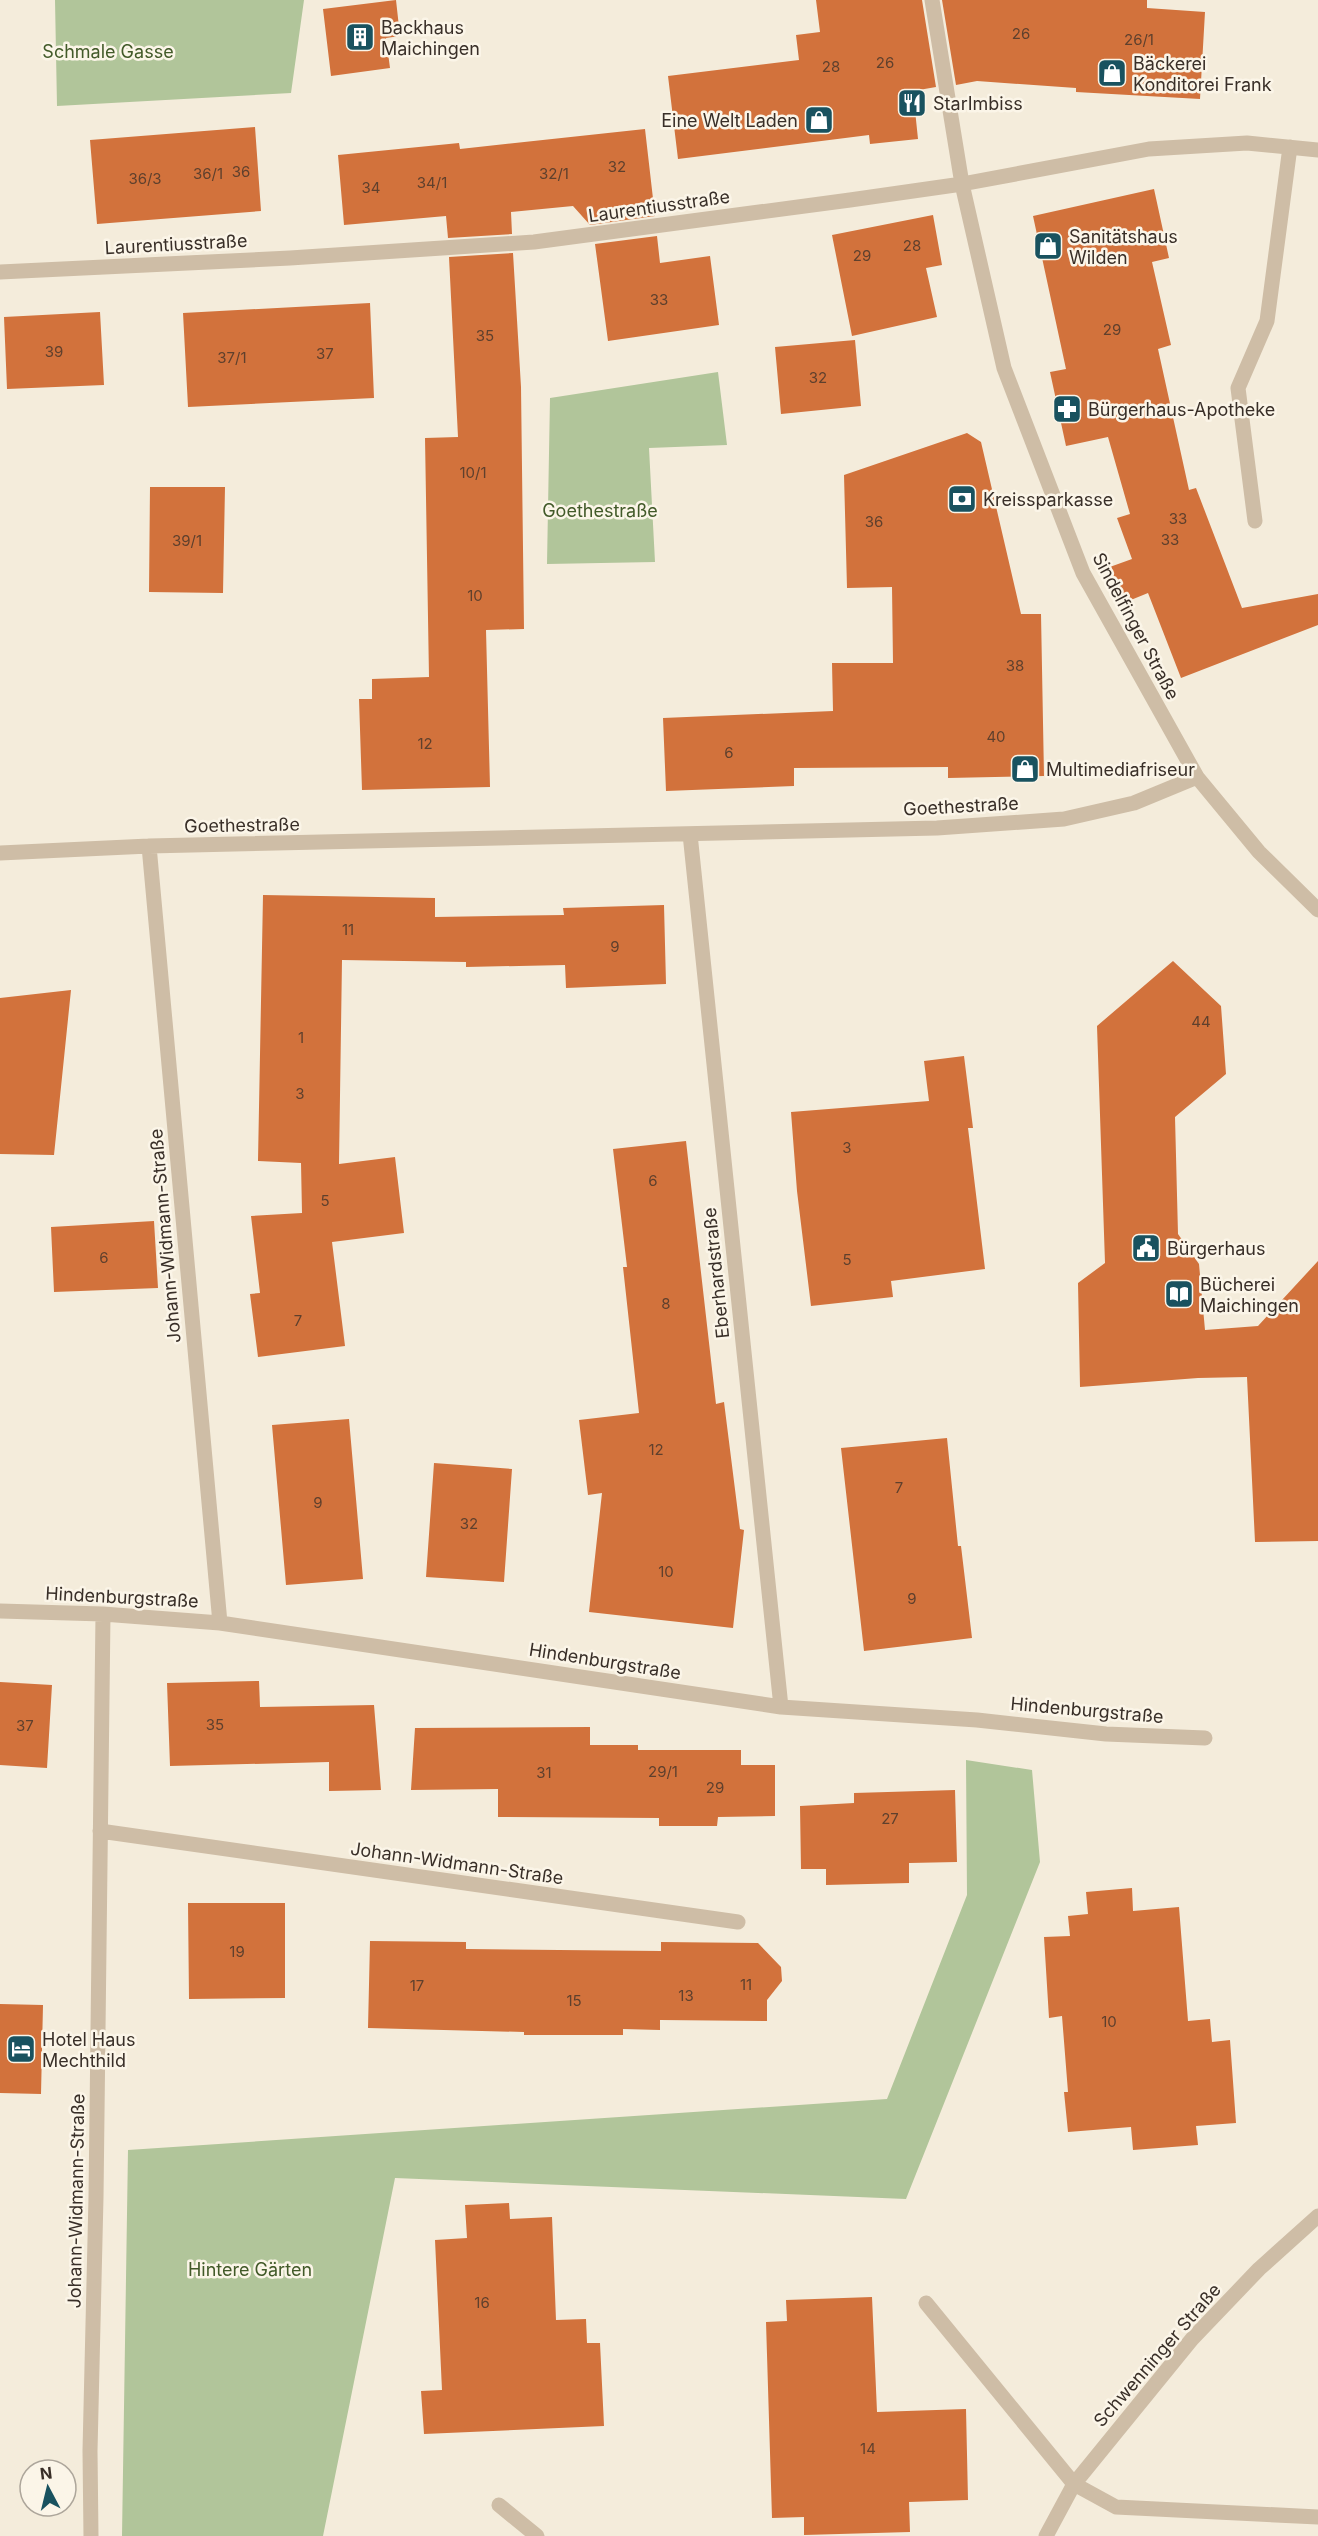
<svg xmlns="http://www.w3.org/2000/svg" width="1318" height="2536" viewBox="0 0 1318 2536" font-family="Inter,sans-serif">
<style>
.green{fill:#b1c59a}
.building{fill:#d2723c}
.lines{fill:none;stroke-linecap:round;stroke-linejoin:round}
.minor{stroke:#cebda6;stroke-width:15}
.labels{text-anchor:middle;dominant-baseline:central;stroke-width:5;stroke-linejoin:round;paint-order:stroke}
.number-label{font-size:15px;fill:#5f402d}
.poi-label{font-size:18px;fill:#392f28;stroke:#fbf5e8;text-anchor:start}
.park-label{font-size:18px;fill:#425a29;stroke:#fbf5e8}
.street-label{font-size:18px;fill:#392f28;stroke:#fbf5e8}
</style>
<rect width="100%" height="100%" fill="#f4ecdb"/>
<path class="green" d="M 55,0 L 304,0 L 291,93 L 57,106 Z
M 718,372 L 727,445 L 649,448 L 655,562 L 547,564 L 550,398 Z
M 966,1760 L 1032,1770 L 1040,1862 L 906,2199 L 395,2178 L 323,2536 L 122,2536 L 128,2150 L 887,2099 L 967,1895 Z"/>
<path class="building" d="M 396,0 L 400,36 L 386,38 L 390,68 L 331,76 L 323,9 Z
M 816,0 L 922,0 L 936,87 L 913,91 L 918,139 L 870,144 L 869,135 L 678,159 L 668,76 L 799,60 L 796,35 L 820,32 Z
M 942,0 L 1147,0 L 1147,8 L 1205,12 L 1200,99 L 1076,92 L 1076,88 L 977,81 L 956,85 Z
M 255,127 L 261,211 L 97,224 L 90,140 Z
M 645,129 L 655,216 L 590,225 L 573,206 L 511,212 L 512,234 L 448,238 L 446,216 L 344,225 L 338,155 L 459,143 L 460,149 Z
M 1154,189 L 1169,258 L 1152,262 L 1171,345 L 1158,349 L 1189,490 L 1196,488 L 1242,608 L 1318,594 L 1318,625 L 1181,678 L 1148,593 L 1121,604 L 1107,568 L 1132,559 L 1117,518 L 1130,514 L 1108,437 L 1066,446 L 1050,372 L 1066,369 L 1033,216 Z
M 933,215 L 942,265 L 926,268 L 937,317 L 852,336 L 832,235 Z
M 657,236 L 660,263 L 710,256 L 719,325 L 608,341 L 595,244 Z
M 513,253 L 521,387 L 524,629 L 486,630 L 490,787 L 362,790 L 359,699 L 372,699 L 372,679 L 429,677 L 425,438 L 458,437 L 449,257 Z
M 370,303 L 374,398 L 188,407 L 183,313 Z
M 100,312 L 104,385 L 7,389 L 4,317 Z
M 855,340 L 861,406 L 781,414 L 775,347 Z
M 967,433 L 981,442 L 1021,614 L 1041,614 L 1044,776 L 948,778 L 948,767 L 794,768 L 794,786 L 666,791 L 663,718 L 833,711 L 832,663 L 893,663 L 892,587 L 847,588 L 844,475 Z
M 150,487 L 225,487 L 223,593 L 149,592 Z
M 263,895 L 435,898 L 435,917 L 564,915 L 563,908 L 664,905 L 666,984 L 566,988 L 565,965 L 466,967 L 466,962 L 342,960 L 339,1164 L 395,1157 L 404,1233 L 332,1242 L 345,1346 L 258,1357 L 250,1294 L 260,1293 L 251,1216 L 302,1213 L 301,1163 L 258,1161 Z
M 1173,961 L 1221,1006 L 1226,1074 L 1175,1117 L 1178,1234 L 1199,1264 L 1205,1330 L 1258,1326 L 1318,1261 L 1318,1541 L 1255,1542 L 1247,1377 L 1198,1378 L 1080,1387 L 1078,1283 L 1105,1263 L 1097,1026 Z
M 71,990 L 54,1155 L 0,1154 L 0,998 Z
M 964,1056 L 973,1128 L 968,1128 L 985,1269 L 891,1281 L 893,1297 L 811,1306 L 797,1191 L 791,1112 L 929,1101 L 924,1061 Z
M 686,1141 L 716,1404 L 724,1402 L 740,1529 L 744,1530 L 733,1628 L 589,1612 L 602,1493 L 588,1495 L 579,1420 L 639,1413 L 623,1267 L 627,1267 L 613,1149 Z
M 154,1221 L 158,1288 L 54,1292 L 51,1227 Z
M 349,1419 L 363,1579 L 286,1585 L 272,1425 Z
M 947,1438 L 958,1546 L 961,1546 L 972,1638 L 864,1651 L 841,1448 Z
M 434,1463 L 512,1469 L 504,1582 L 426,1577 Z
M 259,1681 L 260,1707 L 374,1705 L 381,1790 L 329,1791 L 329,1762 L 170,1766 L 167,1683 Z
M 0,1682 L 52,1685 L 47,1768 L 0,1765 Z
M 590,1727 L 590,1745 L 638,1745 L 638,1750 L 741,1750 L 741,1765 L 775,1765 L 775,1816 L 718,1817 L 717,1826 L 659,1826 L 659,1818 L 498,1817 L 498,1789 L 411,1790 L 415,1728 Z
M 955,1790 L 957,1862 L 909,1863 L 909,1883 L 826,1885 L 826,1869 L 801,1869 L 800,1806 L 854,1803 L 854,1793 Z
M 1132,1888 L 1133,1911 L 1179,1907 L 1188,2021 L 1210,2019 L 1212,2042 L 1230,2040 L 1236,2123 L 1196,2126 L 1198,2145 L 1133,2150 L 1131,2127 L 1068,2132 L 1064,2092 L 1068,2092 L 1062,2016 L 1049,2018 L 1044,1937 L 1070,1936 L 1068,1916 L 1088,1914 L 1086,1892 Z
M 188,1903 L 285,1903 L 285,1998 L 189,1999 Z
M 370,1941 L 466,1942 L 466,1949 L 661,1951 L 661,1942 L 758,1943 L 781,1967 L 782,1981 L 767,2000 L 767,2021 L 660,2020 L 660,2030 L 623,2029 L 623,2035 L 524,2035 L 524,2032 L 368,2028 Z
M 0,2004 L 43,2005 L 41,2094 L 0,2093 Z
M 509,2203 L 510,2219 L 552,2217 L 556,2320 L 586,2319 L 587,2343 L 600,2343 L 604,2426 L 424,2434 L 421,2391 L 442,2390 L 435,2240 L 467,2238 L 465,2205 Z
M 872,2297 L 877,2412 L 966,2409 L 968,2500 L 909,2502 L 910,2532 L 804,2535 L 804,2517 L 772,2518 L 766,2322 L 787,2321 L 786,2300 Z"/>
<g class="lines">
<path class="minor" d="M 932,0 L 962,184 L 1004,368 L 1083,573 L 1197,777 L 1259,852 L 1318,910
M 0,272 L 290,258 L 534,242 L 850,200 L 962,184 L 1149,149 L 1247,143 L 1318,150
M 1255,521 L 1238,388 L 1267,321 L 1290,147
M 690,834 L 781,1707
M 149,846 L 220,1623
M 0,853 L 149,846 L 937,828 L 1064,819 L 1134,803 L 1197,777
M 0,1611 L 103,1614 L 220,1623 L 781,1707 L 977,1720 L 1106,1734 L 1205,1738
M 100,1831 L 738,1922
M 926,2303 L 1074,2484 L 1116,2507 L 1318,2517
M 499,2505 L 537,2536
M 91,2536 L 90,2451 L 96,2197 L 103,1614
M 1046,2536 L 1074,2484 L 1192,2339 L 1259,2269 L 1318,2216"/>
</g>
<defs>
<g id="building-square" transform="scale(1.5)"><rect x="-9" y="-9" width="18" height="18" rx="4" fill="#19525f" stroke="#fbf5e8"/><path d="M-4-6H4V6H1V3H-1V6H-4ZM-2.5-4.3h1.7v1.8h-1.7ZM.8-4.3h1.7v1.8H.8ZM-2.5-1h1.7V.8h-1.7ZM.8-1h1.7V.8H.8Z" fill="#fff"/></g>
<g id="shop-square" transform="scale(1.5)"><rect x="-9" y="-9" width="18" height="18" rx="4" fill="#19525f" stroke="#fbf5e8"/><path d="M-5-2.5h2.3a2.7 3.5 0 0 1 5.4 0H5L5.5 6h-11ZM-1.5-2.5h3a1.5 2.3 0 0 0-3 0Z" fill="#fff"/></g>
<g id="restaurant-square" transform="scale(1.5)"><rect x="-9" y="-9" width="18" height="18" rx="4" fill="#19525f" stroke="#fbf5e8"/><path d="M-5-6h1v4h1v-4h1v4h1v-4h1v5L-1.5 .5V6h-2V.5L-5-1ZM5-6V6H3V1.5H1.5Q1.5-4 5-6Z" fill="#fff"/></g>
<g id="pharmacy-square" transform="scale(1.5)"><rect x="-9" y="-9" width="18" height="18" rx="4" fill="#19525f" stroke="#fbf5e8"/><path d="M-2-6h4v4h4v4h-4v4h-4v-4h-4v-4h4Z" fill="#fff"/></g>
<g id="bank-square" transform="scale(1.5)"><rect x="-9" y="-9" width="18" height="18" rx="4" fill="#19525f" stroke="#fbf5e8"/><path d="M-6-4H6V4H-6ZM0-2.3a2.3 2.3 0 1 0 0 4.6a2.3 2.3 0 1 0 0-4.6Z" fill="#fff"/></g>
<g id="civic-square" transform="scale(1.5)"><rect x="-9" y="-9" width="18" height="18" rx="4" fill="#19525f" stroke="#fbf5e8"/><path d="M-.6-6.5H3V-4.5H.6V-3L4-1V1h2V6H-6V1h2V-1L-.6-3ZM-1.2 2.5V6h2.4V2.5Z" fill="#fff"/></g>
<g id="library-square" transform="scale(1.5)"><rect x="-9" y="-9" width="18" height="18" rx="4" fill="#19525f" stroke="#fbf5e8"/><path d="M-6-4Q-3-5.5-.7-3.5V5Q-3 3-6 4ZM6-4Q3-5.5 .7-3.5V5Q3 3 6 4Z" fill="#fff"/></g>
<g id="hotel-square" transform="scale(1.5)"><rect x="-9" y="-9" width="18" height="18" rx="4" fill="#19525f" stroke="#fbf5e8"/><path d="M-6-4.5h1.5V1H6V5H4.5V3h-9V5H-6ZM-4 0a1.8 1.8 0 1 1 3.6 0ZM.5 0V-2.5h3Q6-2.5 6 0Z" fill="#fff"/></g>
</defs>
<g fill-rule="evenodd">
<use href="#building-square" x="360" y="37"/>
<use href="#shop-square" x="1112" y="73"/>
<use href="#restaurant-square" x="912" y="103"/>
<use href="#shop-square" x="819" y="120"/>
<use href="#shop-square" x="1048" y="246"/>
<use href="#pharmacy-square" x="1067" y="409"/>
<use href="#bank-square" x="962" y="499"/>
<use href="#shop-square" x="1025" y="769"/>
<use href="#civic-square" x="1146" y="1248"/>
<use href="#library-square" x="1179" y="1294"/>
<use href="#hotel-square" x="21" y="2049"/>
</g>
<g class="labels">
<g class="number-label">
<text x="1021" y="33">26</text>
<text x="1139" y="39">26/1</text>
<text x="885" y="62">26</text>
<text x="831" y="66">28</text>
<text x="617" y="166">32</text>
<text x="241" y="171">36</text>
<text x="208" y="173">36/1</text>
<text x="554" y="173">32/1</text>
<text x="145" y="178">36/3</text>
<text x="432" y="182">34/1</text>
<text x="371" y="187">34</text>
<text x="912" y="245">28</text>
<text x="862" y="255">29</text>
<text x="659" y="299">33</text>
<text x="1112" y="329">29</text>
<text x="485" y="335">35</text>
<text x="54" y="351">39</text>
<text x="325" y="353">37</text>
<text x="232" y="357">37/1</text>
<text x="818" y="377">32</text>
<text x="473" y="472">10/1</text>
<text x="1178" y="518">33</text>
<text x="874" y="521">36</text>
<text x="1170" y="539">33</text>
<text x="187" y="540">39/1</text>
<text x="475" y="595">10</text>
<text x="1015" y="665">38</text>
<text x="996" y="736">40</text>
<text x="425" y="743">12</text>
<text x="729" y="752">6</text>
<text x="348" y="929">11</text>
<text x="615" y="946">9</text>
<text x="1201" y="1021">44</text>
<text x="301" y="1037">1</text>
<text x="300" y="1093">3</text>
<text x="847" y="1147">3</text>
<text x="653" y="1180">6</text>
<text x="325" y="1200">5</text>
<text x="104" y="1257">6</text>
<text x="847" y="1259">5</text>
<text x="666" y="1303">8</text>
<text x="298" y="1320">7</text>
<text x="656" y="1449">12</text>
<text x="899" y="1487">7</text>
<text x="318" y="1502">9</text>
<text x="469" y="1523">32</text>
<text x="666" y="1571">10</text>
<text x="912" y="1598">9</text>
<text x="215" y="1724">35</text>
<text x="25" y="1725">37</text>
<text x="663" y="1771">29/1</text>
<text x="544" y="1772">31</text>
<text x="715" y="1787">29</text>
<text x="890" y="1818">27</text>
<text x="237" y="1951">19</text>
<text x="746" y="1984">11</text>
<text x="417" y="1985">17</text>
<text x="686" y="1995">13</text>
<text x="574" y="2000">15</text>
<text x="1109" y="2021">10</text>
<text x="482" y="2302">16</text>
<text x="868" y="2448">14</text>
</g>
<g class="poi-label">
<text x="381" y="27">Backhaus<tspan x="381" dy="21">Maichingen</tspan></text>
<text x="1133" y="63">Bäckerei<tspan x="1133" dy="21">Konditorei Frank</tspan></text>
<text x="933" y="103">StarImbiss</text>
<text x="798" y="120" text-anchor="end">Eine Welt Laden</text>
<text x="1069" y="236">Sanitätshaus<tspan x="1069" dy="21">Wilden</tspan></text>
<text x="1088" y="409">Bürgerhaus-Apotheke</text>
<text x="983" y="499">Kreissparkasse</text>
<text x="1046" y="769">Multimediafriseur</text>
<text x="1167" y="1248">Bürgerhaus</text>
<text x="1200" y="1284">Bücherei<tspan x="1200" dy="21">Maichingen</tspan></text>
<text x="42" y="2039">Hotel Haus<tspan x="42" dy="21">Mechthild</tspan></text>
</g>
<g class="park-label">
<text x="108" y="51">Schmale Gasse</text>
<text x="600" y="510">Goethestraße</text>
<text x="250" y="2269">Hintere Gärten</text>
</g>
<g class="street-label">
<text transform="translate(659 206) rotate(-8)">Laurentiusstraße</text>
<text transform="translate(176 244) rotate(-3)">Laurentiusstraße</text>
<text transform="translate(1136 626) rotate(62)">Sindelfinger Straße</text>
<text transform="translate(961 806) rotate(-3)">Goethestraße</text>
<text transform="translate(242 825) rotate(-1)">Goethestraße</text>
<text transform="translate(165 1236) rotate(-95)">Johann-Widmann-Straße</text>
<text transform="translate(716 1273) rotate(-96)">Eberhardstraße</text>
<text transform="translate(122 1597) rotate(3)">Hindenburgstraße</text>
<text transform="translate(605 1661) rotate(9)">Hindenburgstraße</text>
<text transform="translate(1087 1710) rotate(5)">Hindenburgstraße</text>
<text transform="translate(457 1863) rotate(8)">Johann-Widmann-Straße</text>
<text transform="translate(76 2201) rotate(-89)">Johann-Widmann-Straße</text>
<text transform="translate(1157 2355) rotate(-49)">Schwenninger Straße</text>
</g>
</g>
<g transform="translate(48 2488) rotate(353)"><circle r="28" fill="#fbf5e8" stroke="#ada69b" stroke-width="1.5"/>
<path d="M0-4.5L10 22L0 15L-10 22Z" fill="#19525f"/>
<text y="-9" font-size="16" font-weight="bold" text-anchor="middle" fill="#392f28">N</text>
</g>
</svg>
